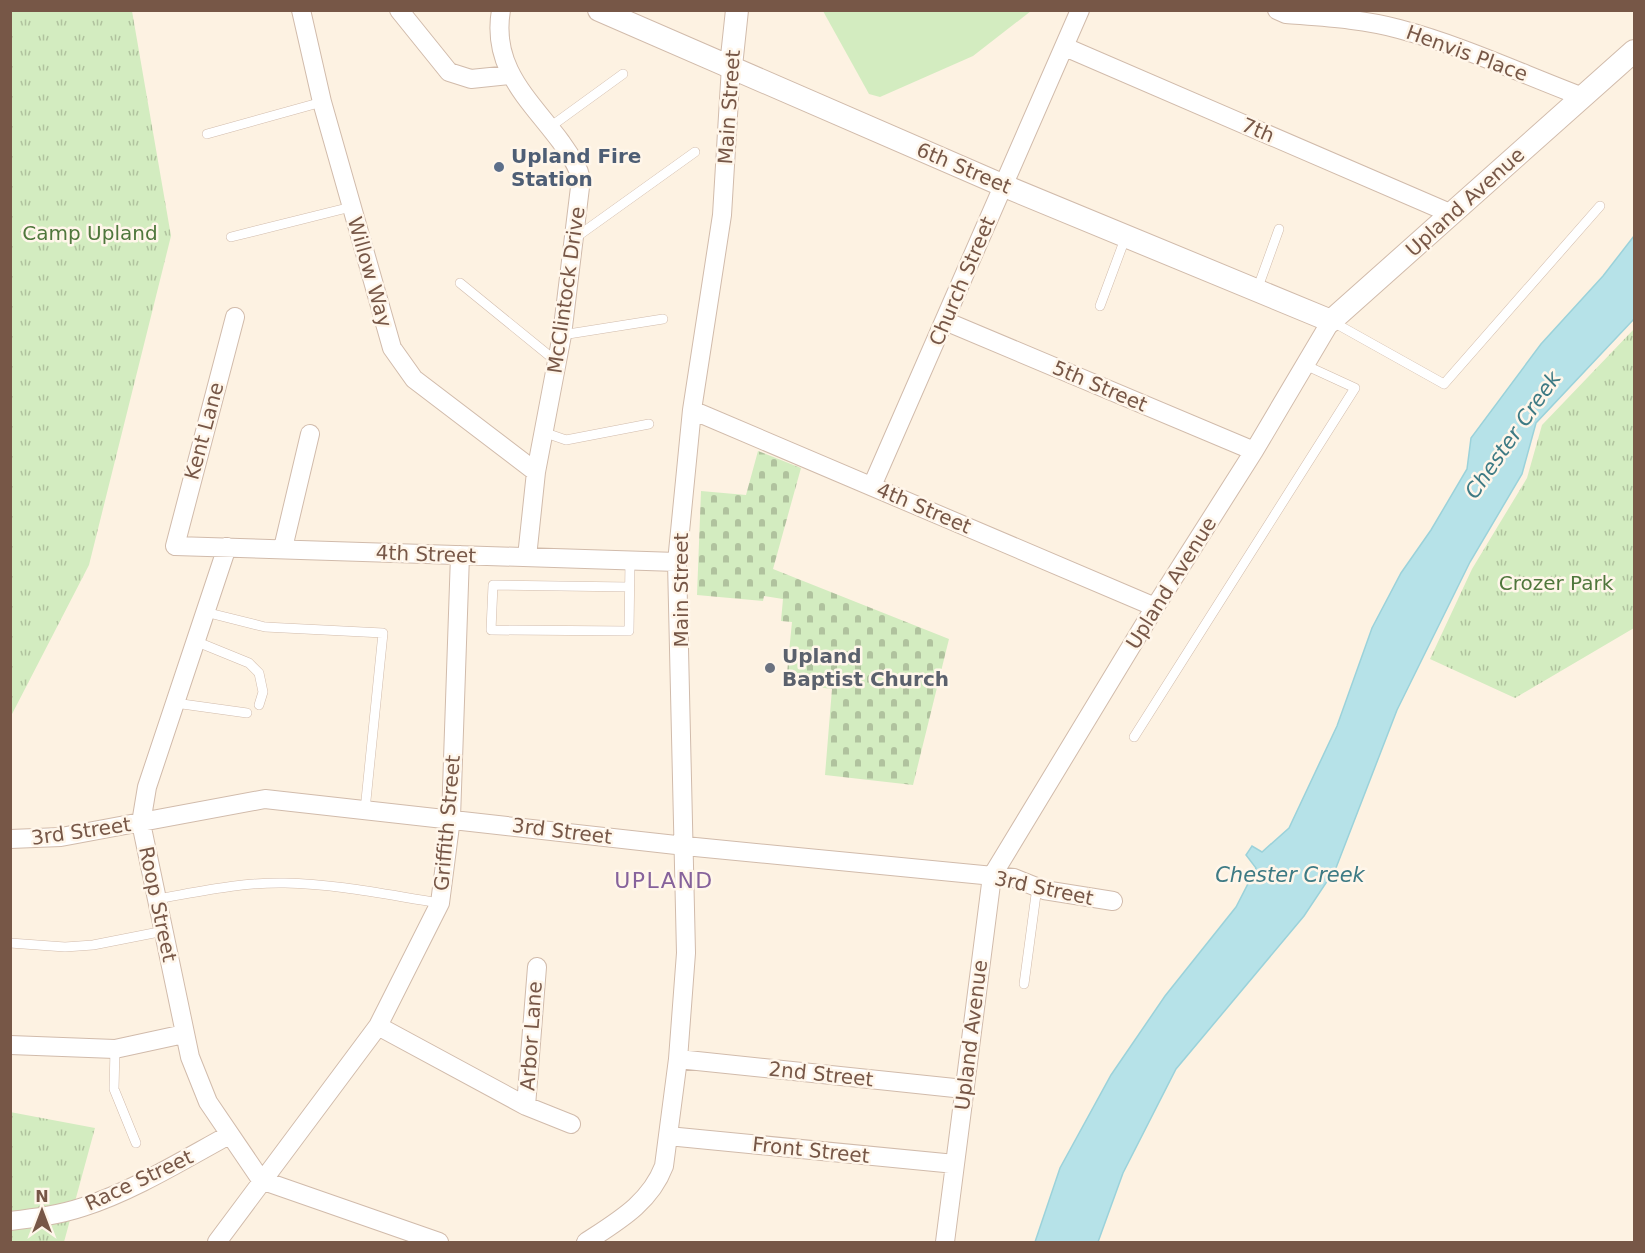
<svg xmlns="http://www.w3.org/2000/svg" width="1645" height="1253" viewBox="0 0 1645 1253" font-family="'DejaVu Sans',sans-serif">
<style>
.green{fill:#d3ecc0}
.cemetery{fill:url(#cemetery-stones)}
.park{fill:url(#park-tufts)}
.water{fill:#b6e2e8;stroke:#9bd2da;stroke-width:1.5}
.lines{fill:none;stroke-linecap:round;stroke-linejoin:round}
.service-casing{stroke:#d1bbab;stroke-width:10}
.minor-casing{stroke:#d1bbab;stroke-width:20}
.tertiary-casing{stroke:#d1bbab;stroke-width:24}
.service{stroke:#fff;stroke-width:9}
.minor{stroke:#fff;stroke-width:18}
.tertiary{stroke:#fff;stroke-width:22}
.service-dot{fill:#5c6f8a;stroke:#fff6ea;stroke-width:2}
.worship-dot{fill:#6b7280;stroke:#fff6ea;stroke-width:2}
.labels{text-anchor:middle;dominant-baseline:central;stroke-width:5;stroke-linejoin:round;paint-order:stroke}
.street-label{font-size:20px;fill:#775747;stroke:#fff6ea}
.service-label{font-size:20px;font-weight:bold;fill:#4e5e75;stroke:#fff6ea;text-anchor:start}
.park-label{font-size:20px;fill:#4f773c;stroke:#fff6ea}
.worship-label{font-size:20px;font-weight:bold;fill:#5b616d;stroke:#fff6ea;text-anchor:start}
.water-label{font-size:21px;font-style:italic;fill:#3d7a84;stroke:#fff6ea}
.quarter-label{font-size:22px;letter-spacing:1.5px;fill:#86629b;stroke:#fff6ea}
</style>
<defs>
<pattern id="cemetery-stones" width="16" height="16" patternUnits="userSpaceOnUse" patternTransform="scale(1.5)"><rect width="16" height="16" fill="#d3ecc0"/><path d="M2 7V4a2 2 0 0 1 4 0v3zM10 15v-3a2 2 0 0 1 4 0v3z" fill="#b0c29e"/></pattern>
<pattern id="park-tufts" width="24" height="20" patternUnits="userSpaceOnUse" patternTransform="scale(1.5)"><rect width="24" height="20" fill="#d3ecc0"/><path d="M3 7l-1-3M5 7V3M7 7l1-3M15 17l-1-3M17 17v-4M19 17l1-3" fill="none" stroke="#b0c29e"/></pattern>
</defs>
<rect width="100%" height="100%" fill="#fdf2e2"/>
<path class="green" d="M 823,11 L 1031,11 L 973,56 L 880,97 L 869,94 Z"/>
<path class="cemetery" d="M 758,451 L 801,468 L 773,569 L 949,639 L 913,785 L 825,775 L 832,689 L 786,683 L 792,622 L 781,621 L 783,599 L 764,596 L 763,601 L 697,595 L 701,491 L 746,495 Z"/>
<path class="park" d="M 11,10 L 132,11 L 171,236 L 89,565 L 11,716 Z
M 1634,329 L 1634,628 L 1515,698 L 1430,659 L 1472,569 L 1527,478 L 1542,425 Z
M 10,1112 L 95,1128 L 64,1242 L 11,1242 Z"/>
<path class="water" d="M 1634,236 L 1634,319 L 1536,423 L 1522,474 L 1470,562 L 1397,710 L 1336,868 L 1304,916 L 1176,1069 L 1123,1173 L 1098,1242 L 1035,1242 L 1060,1168 L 1111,1075 L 1165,996 L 1236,907 L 1256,868 L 1246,855 L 1252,846 L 1262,852 L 1289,828 L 1337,726 L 1372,628 L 1401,573 L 1431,530 L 1467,469 L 1471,438 L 1541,344 L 1603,276 Z"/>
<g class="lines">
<g class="service-casing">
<path id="service" d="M 550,127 L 623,74
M 207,134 L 322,102
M 231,237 L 351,207
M 575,238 L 695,152
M 460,283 L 557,362
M 1257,290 L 1279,229
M 1100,306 L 1126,236
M 1333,322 L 1444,384 L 1600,206
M 562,335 L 663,319
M 543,432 L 566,440 L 649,424
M 629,587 L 493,585 L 491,630 L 629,631 L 630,560
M 205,612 L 265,627 L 383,633 L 365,810
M 195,641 L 249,663 L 259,673 L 263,692 L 259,705
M 175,703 L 247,713
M 1134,737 L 1355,388 L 1305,365
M 157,899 C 198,892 242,882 285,883 C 337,884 388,895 440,903
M 10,943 L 65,947 L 93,945 L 164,931
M 1024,984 L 1037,887
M 115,1049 L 114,1089 L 136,1143"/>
</g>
<g class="minor-casing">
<path id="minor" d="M 301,10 L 322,102 L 392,348 L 414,379 L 536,472
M 399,10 L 449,72 L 471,79 L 510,75
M 501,10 C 491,68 529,99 561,142 C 569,154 578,165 581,179 L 562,335 L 536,472 L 527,557
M 1277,10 L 1286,14 C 1323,17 1363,19 1399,29 C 1463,46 1522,74 1583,97
M 1065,47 L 1452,214
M 235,317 L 175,546 L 677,562
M 945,321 L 1254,451
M 692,410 L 1155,607
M 872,486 L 1080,10
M 227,547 L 147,787 L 141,823 L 190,1057 L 208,1102 L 261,1180
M 283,548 L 310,434
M 10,839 L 61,837 L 265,799 L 685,846 L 1014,878 L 1044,890 L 1113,901
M 378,1026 L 526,1106 L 571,1124
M 10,1045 L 115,1049 L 184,1034
M 678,1059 L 964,1089
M 526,1106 L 537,967
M 668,1136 L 955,1164
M 261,1180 L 439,1242
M 10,1221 C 35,1218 59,1215 83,1207 C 133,1191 183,1160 229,1135
M 217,1242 L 378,1026 L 440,903 L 451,818 L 460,555
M 586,1242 C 618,1221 650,1203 664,1166 L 678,1059 L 686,953 L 677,562 L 692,410 L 722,215 L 731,66
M 945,1242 L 992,876 L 1155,607 L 1254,451 L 1331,321"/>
</g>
<g class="tertiary-casing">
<path id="tertiary" d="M 599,10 L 1002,185 L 1331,321 L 1634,51
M 731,66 L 737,10"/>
</g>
<use href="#service" class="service"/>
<use href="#minor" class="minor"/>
<use href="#tertiary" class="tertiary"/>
</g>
<circle class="service-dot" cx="499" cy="167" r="6"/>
<circle class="worship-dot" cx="770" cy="668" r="6"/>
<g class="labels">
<g class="street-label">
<text transform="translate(1467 53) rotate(20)">Henvis Place</text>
<text transform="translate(729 107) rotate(-86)">Main Street</text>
<text transform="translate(1258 130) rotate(23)">7th</text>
<text transform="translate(964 168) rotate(23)">6th Street</text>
<text transform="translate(1465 202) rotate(-42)">Upland Avenue</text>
<text transform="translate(370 272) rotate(74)">Willow Way</text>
<text transform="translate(962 281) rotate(-67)">Church Street</text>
<text transform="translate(566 290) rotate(-82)">McClintock Drive</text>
<text transform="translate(1100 386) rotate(23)">5th Street</text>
<text transform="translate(204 431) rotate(-75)">Kent Lane</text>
<text transform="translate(924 508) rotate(23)">4th Street</text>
<text transform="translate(426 554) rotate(2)">4th Street</text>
<text transform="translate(1171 583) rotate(-58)">Upland Avenue</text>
<text transform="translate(681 590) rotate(-90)">Main Street</text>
<text transform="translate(447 823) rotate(-85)">Griffith Street</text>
<text transform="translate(81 831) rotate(-8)">3rd Street</text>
<text transform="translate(562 831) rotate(7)">3rd Street</text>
<text transform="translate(1044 888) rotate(12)">3rd Street</text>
<text transform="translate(158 904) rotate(78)">Roop Street</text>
<text transform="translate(971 1035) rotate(-83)">Upland Avenue</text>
<text transform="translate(531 1036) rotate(-86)">Arbor Lane</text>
<text transform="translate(821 1074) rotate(6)">2nd Street</text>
<text transform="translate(811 1150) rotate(6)">Front Street</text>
<text transform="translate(139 1180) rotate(-25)">Race Street</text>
</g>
<g class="service-label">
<text x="511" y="156">Upland Fire<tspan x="511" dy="23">Station</tspan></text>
</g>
<g class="park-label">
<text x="90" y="233">Camp Upland</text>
<text x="1556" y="583">Crozer Park</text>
</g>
<g class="worship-label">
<text x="782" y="656">Upland<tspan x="782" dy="23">Baptist Church</tspan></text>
</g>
<g class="water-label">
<text transform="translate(1513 435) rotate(-55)">Chester Creek</text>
<text x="1290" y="875">Chester Creek</text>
</g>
<g class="quarter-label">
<text x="664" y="880">UPLAND</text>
</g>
</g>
<rect width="1645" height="1253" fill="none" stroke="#775747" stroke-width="24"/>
<g transform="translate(42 1211)" stroke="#fff6ea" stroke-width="4.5" paint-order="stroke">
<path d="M0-4.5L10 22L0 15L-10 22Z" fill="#775747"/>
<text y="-9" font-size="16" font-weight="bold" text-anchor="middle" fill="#775747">N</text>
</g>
</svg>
